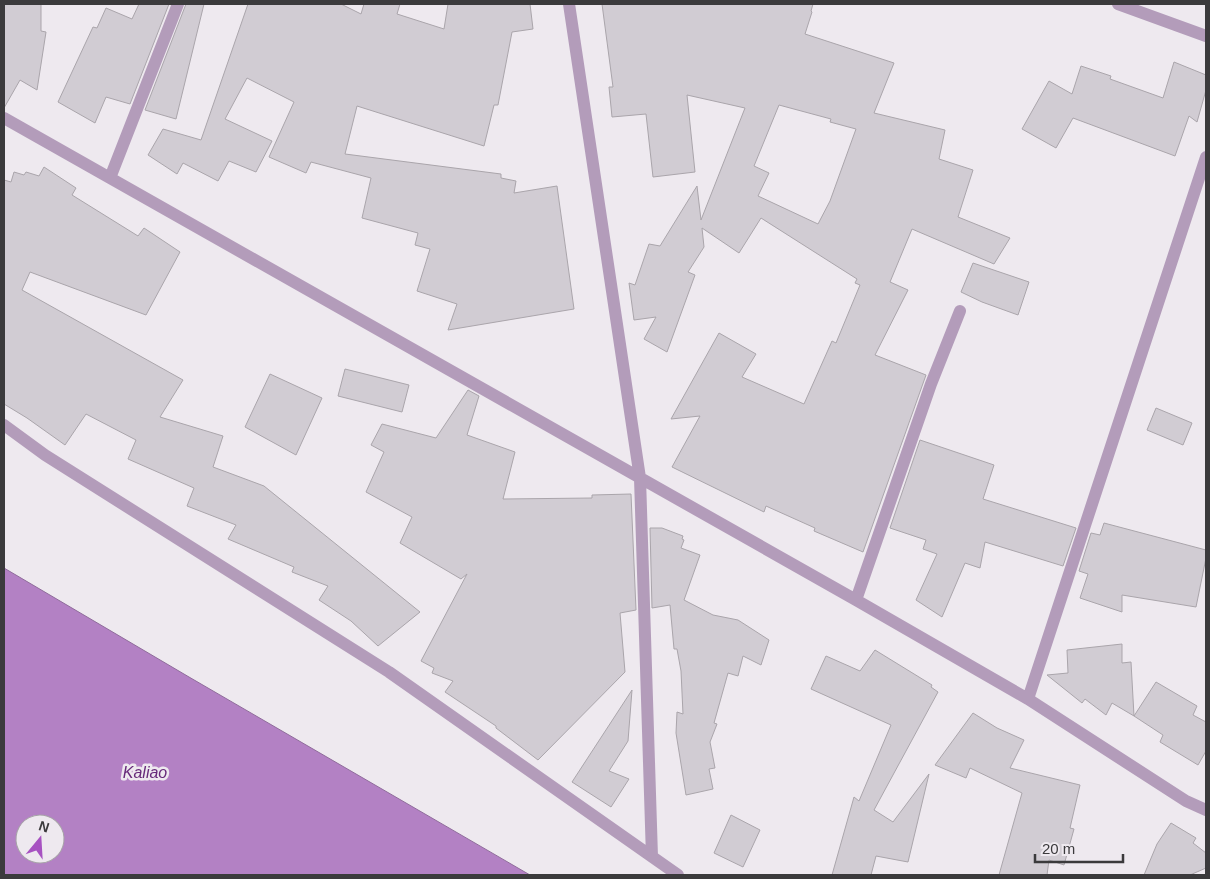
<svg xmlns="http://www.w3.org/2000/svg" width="1210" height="879" viewBox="0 0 1210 879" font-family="Helvetica,sans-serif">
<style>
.water{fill:#b381c4;stroke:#8f6c9b;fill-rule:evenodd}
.building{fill:#d1ccd3;stroke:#aaa5ab;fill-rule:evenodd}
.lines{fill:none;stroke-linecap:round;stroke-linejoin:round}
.minor{stroke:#b39cba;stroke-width:12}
.labels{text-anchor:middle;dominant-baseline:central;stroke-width:5;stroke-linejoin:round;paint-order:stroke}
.water-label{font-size:16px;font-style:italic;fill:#672a7a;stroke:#eee9ef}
</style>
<rect width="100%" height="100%" fill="#eee9ef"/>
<path class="water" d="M 4,568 L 189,677 L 530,875 L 4,875 ZM 25,824 L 55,824 L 55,854 L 25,854 Z"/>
<path class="building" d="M 4,4 L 41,4 L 41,31 L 46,32 L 37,90 L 20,80 L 4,108 Z
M 139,4 L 169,4 L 130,104 L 106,97 L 95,123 L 58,102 L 93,27 L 97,28 L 106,8 L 132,19 Z
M 186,4 L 204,4 L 176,119 L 145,110 Z
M 248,4 L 341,4 L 361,14 L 364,4 L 400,4 L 397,14 L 444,29 L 448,4 L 530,4 L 533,29 L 512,32 L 498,105 L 494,105 L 484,146 L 357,106 L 345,154 L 501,174 L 501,178 L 516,181 L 514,193 L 557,186 L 574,309 L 448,330 L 457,304 L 417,291 L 430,249 L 415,245 L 418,233 L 362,218 L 371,178 L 311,162 L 306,173 L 269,157 L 294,102 L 247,78 L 225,119 L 272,141 L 256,172 L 229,161 L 218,181 L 183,163 L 177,174 L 148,155 L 163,129 L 201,140 Z
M 602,4 L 813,4 L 811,11 L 812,12 L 805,34 L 894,63 L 874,113 L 945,130 L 939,159 L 973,170 L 958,217 L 1010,238 L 994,264 L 912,229 L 890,282 L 908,290 L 875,355 L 926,375 L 863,552 L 814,531 L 815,528 L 766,506 L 764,512 L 672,467 L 700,416 L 671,419 L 719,333 L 756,354 L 742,377 L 804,404 L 832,341 L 836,343 L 860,285 L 855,283 L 857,279 L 761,218 L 739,253 L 702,228 L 704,247 L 688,272 L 695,275 L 667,352 L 644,339 L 656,317 L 634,320 L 629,283 L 635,285 L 649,244 L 660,246 L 697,186 L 701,220 L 745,108 L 687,95 L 695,172 L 653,177 L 646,114 L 612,117 L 609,87 L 613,87 ZM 779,105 L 831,119 L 830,122 L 856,129 L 830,201 L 818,224 L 758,196 L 769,173 L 754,166 Z
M 1174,62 L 1206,75 L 1206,90 L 1197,122 L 1189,116 L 1175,156 L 1073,118 L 1056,148 L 1022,129 L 1049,81 L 1072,94 L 1081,66 L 1111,76 L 1110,79 L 1163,98 Z
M 44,167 L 76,188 L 72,195 L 138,236 L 144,228 L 180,252 L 146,315 L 30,272 L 22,290 L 183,380 L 160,417 L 223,436 L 213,467 L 264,486 L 420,612 L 378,646 L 351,621 L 319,600 L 328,586 L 292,572 L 294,567 L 228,539 L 236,525 L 187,506 L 194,488 L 128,459 L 136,440 L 86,414 L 65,445 L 27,418 L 4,404 L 4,180 L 11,182 L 14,172 L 24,175 L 26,172 L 39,176 Z
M 973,263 L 1029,282 L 1018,315 L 982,302 L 961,292 Z
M 345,369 L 409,385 L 402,412 L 338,396 Z
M 270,374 L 322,398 L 296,455 L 245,427 Z
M 468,390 L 479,396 L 467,435 L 515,452 L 503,499 L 592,498 L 592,495 L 631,494 L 636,610 L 620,613 L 625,672 L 538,760 L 496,728 L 496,726 L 445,692 L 453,681 L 432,673 L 434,668 L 421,661 L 467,574 L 461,579 L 400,543 L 412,517 L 366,492 L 384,452 L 371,445 L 382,424 L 436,438 Z
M 1156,408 L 1192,423 L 1183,445 L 1147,430 Z
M 920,440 L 994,465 L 983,499 L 1076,528 L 1063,566 L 985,542 L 980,568 L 965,563 L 942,617 L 916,600 L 937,554 L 923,549 L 926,540 L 890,528 Z
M 1104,523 L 1206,550 L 1206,558 L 1196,607 L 1122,595 L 1122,612 L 1080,598 L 1088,574 L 1079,571 L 1091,533 L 1100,535 Z
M 650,528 L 662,528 L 683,536 L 682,539 L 684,540 L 681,548 L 700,555 L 684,600 L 713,615 L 738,620 L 769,640 L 761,665 L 743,656 L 738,676 L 728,673 L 714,723 L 717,724 L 710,742 L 715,768 L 709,769 L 713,789 L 686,795 L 676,733 L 677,712 L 683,714 L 681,671 L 677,649 L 674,649 L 670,605 L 652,608 Z
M 1122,644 L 1122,663 L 1131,662 L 1134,716 L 1112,703 L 1106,715 L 1085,699 L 1082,703 L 1047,675 L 1068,673 L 1067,650 Z
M 875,650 L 932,685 L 931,687 L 938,692 L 874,810 L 893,822 L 929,774 L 908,862 L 876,856 L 871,875 L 832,875 L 854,797 L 859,801 L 891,725 L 811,689 L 826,656 L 860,671 Z
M 1156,682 L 1197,706 L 1193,715 L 1206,722 L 1206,751 L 1198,765 L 1160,742 L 1163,735 L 1134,716 Z
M 632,690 L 628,741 L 609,771 L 629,779 L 611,807 L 572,782 Z
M 973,713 L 997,728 L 1024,740 L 1010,768 L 1080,785 L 1070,828 L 1074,829 L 1064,865 L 1049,860 L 1047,875 L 999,875 L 1022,793 L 970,768 L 966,778 L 935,765 Z
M 731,815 L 760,830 L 743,867 L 714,853 Z
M 1171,823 L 1196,838 L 1193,843 L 1206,853 L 1206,868 L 1190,875 L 1144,875 L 1157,844 Z"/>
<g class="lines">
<path class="minor" d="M 569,4 L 640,478 L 652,857
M 1118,4 L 1206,36
M 4,118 L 856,600 L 1028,699 L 1186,801 L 1206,810
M 110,178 L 178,4
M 4,425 L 45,455 L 389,672 L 678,875
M 856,600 L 931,384 L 960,311
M 1028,699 L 1206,157"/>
</g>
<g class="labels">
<g class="water-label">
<text x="145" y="772">Kaliao</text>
</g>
</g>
<rect width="1210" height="879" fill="none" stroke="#3b3a3c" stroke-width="10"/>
<g transform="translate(40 839) rotate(18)"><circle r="24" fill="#eee9ef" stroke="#a6a3a7"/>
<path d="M0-4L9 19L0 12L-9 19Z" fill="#a752c1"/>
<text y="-8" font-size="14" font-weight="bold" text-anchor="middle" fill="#3b3a3c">N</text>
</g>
<path d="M1035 854v8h88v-8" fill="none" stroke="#3b3a3c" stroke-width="2.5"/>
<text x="1042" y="854" font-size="15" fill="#3b3a3c" stroke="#eee9ef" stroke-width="4" paint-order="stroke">20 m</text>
</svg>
